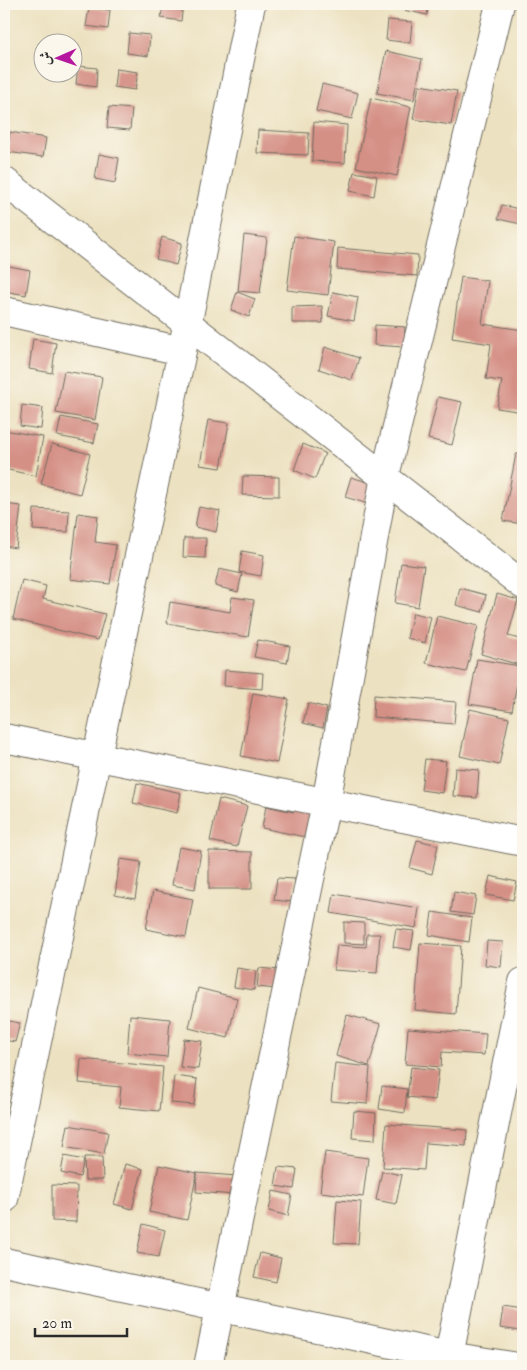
<svg xmlns="http://www.w3.org/2000/svg" width="527" height="1370" viewBox="0 0 527 1370" font-family="'IM FELL Double Pica',Amiri,serif">
<style>
.building{fill:#d59086}
.lines{fill:none;stroke-linecap:round;stroke-linejoin:round}
.minor-casing{stroke:#6f6b5f;stroke-width:30}
.minor{stroke:#fff;stroke-width:28}
</style>
<rect width="100%" height="100%" fill="#fbf7ec"/>
<filter id="ink" filterUnits="userSpaceOnUse"><feTurbulence type="fractalNoise" baseFrequency=".02" numOctaves="2"/><feDisplacementMap in="SourceGraphic" scale="10" xChannelSelector="R" yChannelSelector="G"/><feConvolveMatrix kernelMatrix="1 2 1 2 8 2 1 2 1" color-interpolation-filters="sRGB"/></filter>
<filter id="wash" filterUnits="userSpaceOnUse"><feTurbulence type="fractalNoise" baseFrequency=".0096" numOctaves="4" result="noise"/><feDisplacementMap in="SourceGraphic" scale="20" xChannelSelector="R" yChannelSelector="G"/><feGaussianBlur stdDeviation="1.12" result="paint"/><feColorMatrix in="noise" values="0 0 0 0 0 0 0 0 0 0 0 0 0 0 0 0 0 1.4 0 .05"/><feComposite in="paint" operator="in"/></filter>
<g filter="url(#wash)">
<rect width="100%" height="100%" fill="#ece1c0"/>
<g id="blocks">
<path class="building" d="M 163,4 L 183,4 L 181,21 L 161,18 Z
M 389,4 L 429,4 L 427,15 L 389,7 Z
M 89,8 L 110,10 L 108,29 L 86,26 Z
M 388,20 L 412,22 L 410,43 L 386,40 Z
M 129,33 L 150,35 L 148,56 L 127,53 Z
M 386,51 L 422,59 L 414,100 L 377,93 Z
M 78,66 L 97,68 L 96,87 L 76,84 Z
M 116,69 L 138,72 L 135,90 L 114,87 Z
M 322,84 L 358,93 L 352,119 L 316,111 Z
M 419,85 L 457,91 L 451,125 L 413,119 Z
M 371,98 L 411,107 L 397,176 L 356,167 Z
M 109,107 L 132,109 L 130,130 L 107,128 Z
M 314,122 L 347,125 L 345,163 L 312,161 Z
M 258,130 L 309,133 L 308,155 L 257,153 Z
M 10,132 L 46,138 L 43,157 L 7,152 Z
M 99,154 L 119,158 L 115,183 L 95,179 Z
M 354,172 L 377,176 L 374,196 L 350,191 Z
M 502,205 L 523,210 L 521,224 L 498,219 Z
M 244,235 L 267,238 L 260,293 L 238,291 Z
M 294,236 L 334,242 L 328,295 L 287,290 Z
M 162,237 L 182,243 L 176,265 L 156,259 Z
M 338,248 L 418,255 L 417,276 L 337,269 Z
M 4,265 L 30,270 L 26,295 L 4,291 Z
M 461,277 L 488,281 L 482,324 L 523,330 L 523,412 L 497,408 L 502,381 L 486,379 L 491,344 L 452,338 Z
M 237,292 L 255,299 L 249,317 L 231,310 Z
M 333,292 L 358,297 L 354,321 L 328,316 Z
M 322,306 L 323,323 L 292,323 L 292,307 Z
M 375,325 L 405,327 L 404,347 L 374,345 Z
M 33,339 L 56,343 L 52,373 L 29,369 Z
M 325,347 L 359,358 L 352,380 L 319,369 Z
M 64,371 L 102,377 L 95,420 L 56,413 Z
M 438,397 L 462,402 L 452,445 L 428,439 Z
M 22,405 L 43,408 L 41,429 L 20,426 Z
M 61,417 L 98,424 L 94,443 L 57,436 Z
M 208,420 L 229,423 L 221,468 L 200,465 Z
M 4,430 L 43,437 L 36,476 L 4,469 Z
M 52,444 L 90,454 L 80,494 L 41,484 Z
M 303,444 L 325,453 L 315,479 L 294,470 Z
M 516,454 L 523,455 L 523,524 L 503,521 Z
M 243,476 L 279,477 L 279,496 L 242,495 Z
M 351,477 L 371,483 L 365,503 L 345,497 Z
M 4,504 L 21,506 L 16,548 L 4,546 Z
M 199,507 L 220,511 L 216,532 L 195,527 Z
M 34,509 L 69,511 L 68,532 L 33,530 Z
M 78,513 L 98,516 L 95,542 L 116,545 L 110,584 L 70,579 Z
M 184,538 L 206,538 L 205,558 L 183,557 Z
M 242,551 L 264,555 L 261,576 L 239,572 Z
M 401,563 L 424,566 L 418,607 L 395,603 Z
M 219,569 L 242,574 L 238,592 L 215,586 Z
M 22,580 L 46,586 L 43,599 L 105,614 L 98,640 L 13,619 Z
M 460,588 L 486,595 L 482,612 L 456,605 Z
M 497,594 L 518,600 L 508,636 L 523,640 L 523,652 L 520,665 L 481,654 Z
M 232,597 L 254,600 L 248,637 L 167,623 L 170,602 L 230,612 Z
M 413,613 L 431,617 L 425,643 L 407,638 Z
M 437,616 L 478,626 L 466,672 L 426,663 Z
M 258,640 L 290,646 L 287,663 L 254,657 Z
M 477,659 L 520,666 L 512,711 L 469,704 Z
M 225,670 L 263,673 L 262,689 L 224,686 Z
M 253,693 L 289,699 L 277,763 L 241,756 Z
M 374,695 L 456,702 L 454,724 L 373,717 Z
M 308,703 L 327,708 L 323,728 L 303,723 Z
M 470,709 L 509,718 L 499,765 L 460,756 Z
M 425,759 L 446,761 L 442,793 L 421,790 Z
M 455,768 L 479,770 L 477,798 L 453,796 Z
M 137,783 L 181,793 L 177,813 L 133,803 Z
M 219,799 L 247,806 L 237,847 L 210,841 Z
M 266,806 L 294,812 L 295,808 L 317,812 L 312,835 L 305,834 L 305,837 L 262,828 Z
M 417,840 L 438,845 L 432,874 L 410,868 Z
M 179,847 L 201,851 L 195,889 L 172,885 Z
M 209,851 L 252,852 L 252,889 L 209,889 Z
M 120,859 L 141,862 L 135,899 L 115,895 Z
M 490,876 L 517,882 L 513,900 L 486,895 Z
M 277,878 L 295,879 L 293,902 L 274,900 Z
M 153,891 L 193,899 L 186,937 L 146,929 Z
M 454,892 L 476,896 L 473,915 L 451,912 Z
M 334,894 L 419,908 L 416,928 L 331,913 Z
M 432,912 L 472,918 L 469,942 L 429,935 Z
M 344,922 L 364,923 L 364,944 L 344,943 Z
M 396,929 L 414,931 L 411,950 L 393,947 Z
M 367,934 L 380,934 L 377,973 L 334,970 L 337,945 L 366,947 Z
M 487,941 L 503,942 L 501,967 L 485,965 Z
M 420,943 L 461,946 L 456,1014 L 415,1010 Z
M 237,968 L 256,971 L 254,990 L 234,987 Z
M 259,968 L 279,970 L 277,989 L 257,987 Z
M 198,988 L 237,998 L 228,1038 L 189,1028 Z
M 130,1015 L 170,1019 L 167,1057 L 127,1053 Z
M 347,1015 L 381,1024 L 369,1066 L 336,1056 Z
M 4,1020 L 20,1023 L 15,1042 L 4,1040 Z
M 408,1028 L 486,1034 L 484,1055 L 442,1052 L 441,1067 L 405,1064 Z
M 184,1039 L 202,1041 L 198,1069 L 180,1067 Z
M 81,1059 L 163,1067 L 159,1111 L 119,1107 L 121,1087 L 79,1083 Z
M 335,1063 L 370,1067 L 367,1104 L 331,1101 Z
M 411,1067 L 439,1070 L 435,1100 L 407,1097 Z
M 174,1076 L 197,1079 L 194,1105 L 171,1103 Z
M 382,1086 L 407,1089 L 405,1113 L 379,1109 Z
M 354,1111 L 376,1113 L 375,1140 L 352,1138 Z
M 386,1124 L 467,1130 L 466,1146 L 426,1143 L 424,1170 L 383,1167 Z
M 68,1125 L 108,1132 L 104,1154 L 64,1147 Z
M 325,1152 L 368,1158 L 363,1197 L 320,1192 Z
M 64,1156 L 84,1160 L 80,1177 L 61,1173 Z
M 84,1157 L 102,1157 L 103,1180 L 85,1180 Z
M 125,1164 L 143,1169 L 132,1209 L 114,1204 Z
M 159,1165 L 197,1173 L 187,1220 L 149,1212 Z
M 278,1167 L 297,1169 L 294,1189 L 275,1186 Z
M 382,1171 L 402,1175 L 396,1204 L 376,1200 Z
M 197,1173 L 237,1176 L 235,1195 L 196,1192 Z
M 52,1185 L 77,1186 L 76,1222 L 52,1221 Z
M 273,1191 L 292,1195 L 288,1216 L 269,1211 Z
M 337,1200 L 361,1202 L 358,1244 L 334,1243 Z
M 143,1224 L 165,1230 L 159,1257 L 137,1253 Z
M 260,1253 L 281,1258 L 276,1282 L 254,1277 Z
M 503,1307 L 523,1310 L 521,1331 L 500,1328 Z"/>
</g>
</g>
<g filter="url(#ink)">
<use href="#blocks" fill-opacity="0" stroke="#6f6b5f" stroke-width="1"/>
<g class="lines">
<g class="minor-casing">
<path id="minor" d="M 4,181 L 523,585
M 4,311 L 182,351
M 4,738 L 523,842
M 4,1199 L 182,351 L 251,4
M 4,1262 L 449,1356 L 512,1366
M 208,1366 L 326,803 L 385,476 L 500,4
M 447,1366 L 523,982"/>
</g>
<use href="#minor" class="minor"/>
</g>
</g>
<rect width="527" height="1370" fill="none" stroke="#fbf7ec" stroke-width="20"/>
<g transform="translate(58 58) rotate(268)"><circle r="24" fill="#fbf7ec" stroke="#a8a59f"/>
<path d="M0-4L9 19L0 12L-9 19Z" fill="#b5179e"/>
<text y="-8" font-size="14" font-weight="bold" text-anchor="middle" fill="#2b2b2b">ش</text>
</g>
<path d="M35 1328v8h92v-8" fill="none" stroke="#2b2b2b" stroke-width="2.5"/>
<text x="42" y="1328" font-size="15" fill="#2b2b2b" stroke="#fbf7ec" stroke-width="4" paint-order="stroke">20 m</text>
</svg>
